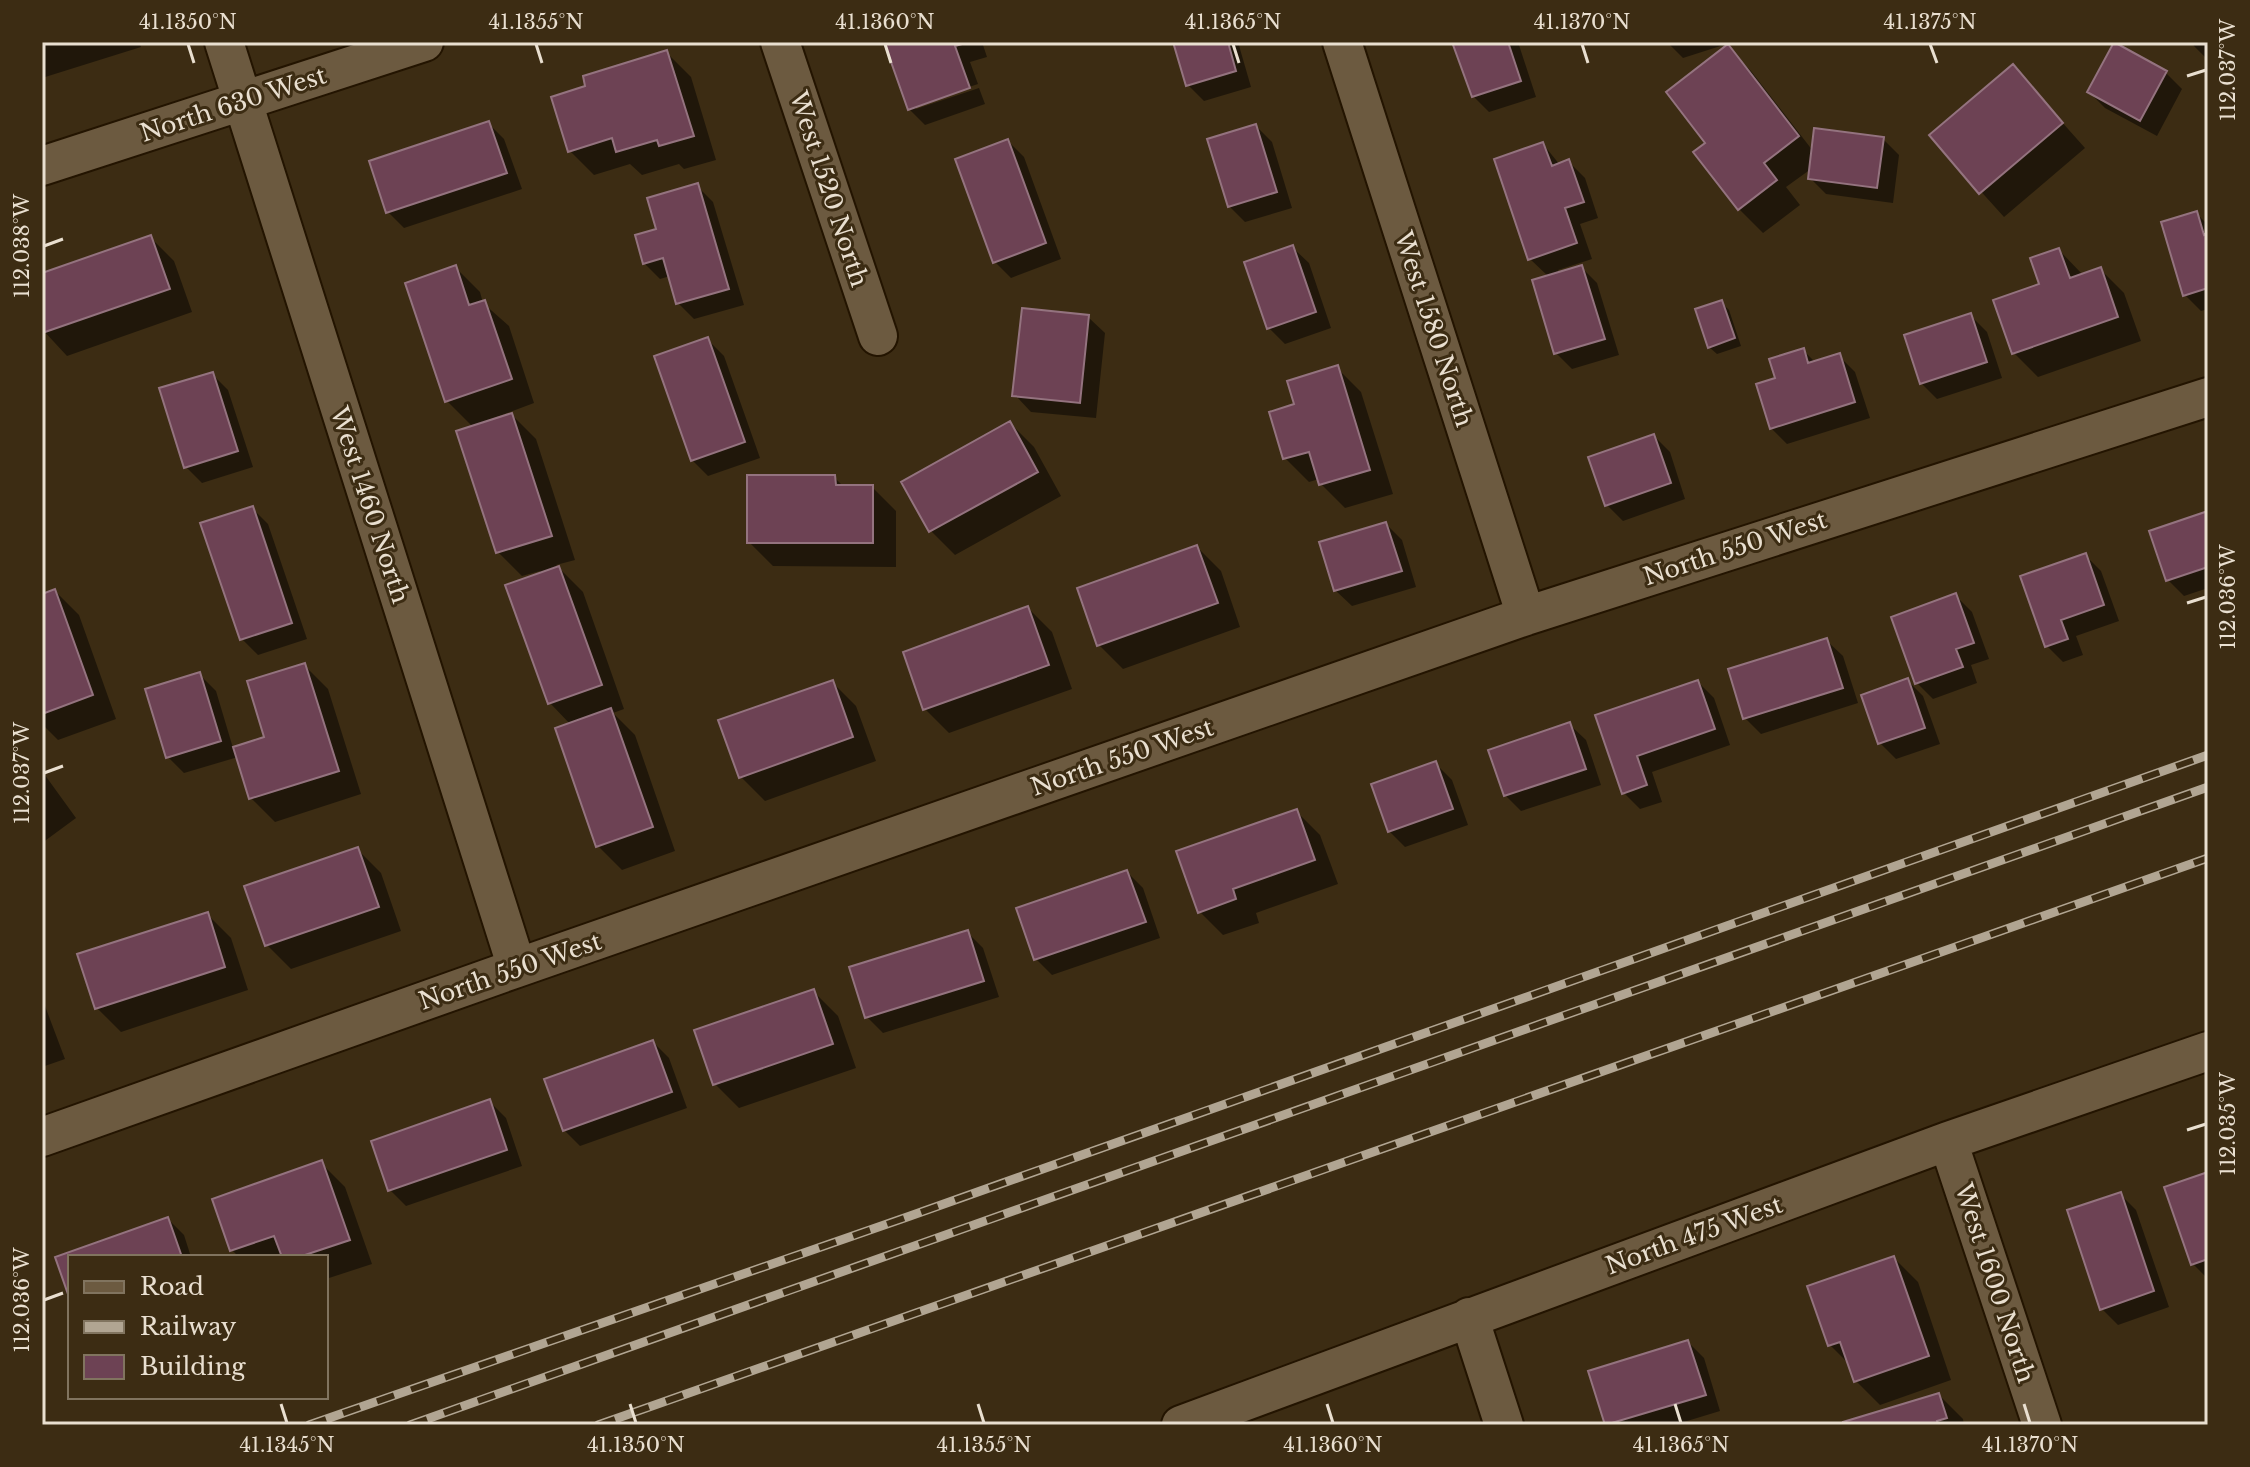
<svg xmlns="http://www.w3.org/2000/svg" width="2250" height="1467" viewBox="0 0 2250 1467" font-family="'Libre Baskerville',serif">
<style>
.shadow{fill:#0007}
.building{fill:#6d4254;stroke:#94737f;stroke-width:2}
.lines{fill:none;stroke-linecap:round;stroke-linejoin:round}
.minor-casing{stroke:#231400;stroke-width:42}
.minor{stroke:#6c5a40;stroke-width:38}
.rail-casing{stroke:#b1a592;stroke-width:9}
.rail{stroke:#3c2c13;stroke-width:6;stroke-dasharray:18;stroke-linecap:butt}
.ticks{fill:none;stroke:#e9dfd0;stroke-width:3}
.labels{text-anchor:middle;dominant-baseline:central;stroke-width:6;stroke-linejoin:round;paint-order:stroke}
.street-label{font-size:24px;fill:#e9dfd0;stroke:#3c2c13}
.neatline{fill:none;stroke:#e9dfd0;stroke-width:3}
.ticks-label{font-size:20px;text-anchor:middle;fill:#e9dfd0}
</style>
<rect width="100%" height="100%" fill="#3c2c13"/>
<path class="shadow" d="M 42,42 L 139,42 L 141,47 L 42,78 Z
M 886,42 L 982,42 L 987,57 L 970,62 L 978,84 L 916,105 L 916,109 L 979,88 L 985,104 L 925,125 L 909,109 Z
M 1175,42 L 1238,42 L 1251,87 L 1204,101 L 1188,85 Z
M 1455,42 L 1518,42 L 1536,97 L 1489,112 L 1473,96 Z
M 1667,42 L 1733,42 L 1683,58 Z
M 2192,42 L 2208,42 L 2208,60 L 2194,46 Z
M 1727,47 L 1751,71 L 1813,151 L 1883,139 L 1899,155 L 1893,203 L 1826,194 L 1810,178 L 1811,169 L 1786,187 L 1800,205 L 1763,233 L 1739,209 L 1708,144 Z
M 667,53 L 691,77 L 716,160 L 684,169 L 679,164 L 642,175 L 630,164 L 594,175 L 570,151 L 588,87 Z
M 2013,67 L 2085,148 L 2004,217 L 1931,136 Z
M 2166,73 L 2182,89 L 2157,136 L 2105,108 L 2089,92 Z
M 488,123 L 504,139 L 522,189 L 404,228 L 388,212 Z
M 1256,126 L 1272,142 L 1292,208 L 1245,222 L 1229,206 Z
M 1008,141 L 1024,157 L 1061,259 L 1011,278 L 995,262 Z
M 1543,144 L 1560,165 L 1569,162 L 1585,178 L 1598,218 L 1580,224 L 1592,259 L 1558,270 L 1559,274 L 1581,267 L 1597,283 L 1619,355 L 1572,369 L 1556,353 L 1534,282 L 1549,277 L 1530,259 Z
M 697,186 L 713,202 L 744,305 L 694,319 L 678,303 L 670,276 L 660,279 L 644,263 L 659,230 Z
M 2196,213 L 2208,225 L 2208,309 L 2201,311 L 2185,295 Z
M 150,237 L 174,261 L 192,312 L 67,356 L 42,329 L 42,275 Z
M 1292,247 L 1309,263 L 1331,328 L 1285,344 L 1269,328 Z
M 2059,250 L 2083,275 L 2100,269 L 2124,293 L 2141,341 L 2038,377 L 2014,353 Z
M 456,268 L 480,292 L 483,303 L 509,326 L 534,403 L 472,426 L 446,400 Z
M 1721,302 L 1729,310 L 1741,346 L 1717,354 L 1709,347 Z
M 1971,316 L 1987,332 L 2002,378 L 1937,399 L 1921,383 Z
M 1088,317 L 1105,333 L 1096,418 L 1031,412 L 1015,395 Z
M 708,340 L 724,356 L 760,458 L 708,476 L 692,460 Z
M 1803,350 L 1816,363 L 1839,356 L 1855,372 L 1870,418 L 1787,444 L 1771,428 L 1778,379 Z
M 1337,368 L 1361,392 L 1393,494 L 1345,508 L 1321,484 L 1319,479 L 1309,482 L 1285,458 L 1296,406 Z
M 212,374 L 228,390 L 253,467 L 202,483 L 186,467 Z
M 512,415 L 536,439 L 575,560 L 556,565 L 583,592 L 624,709 L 613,713 L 635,735 L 675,851 L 622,870 L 598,846 L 571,725 L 550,703 L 540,571 L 522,576 L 498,552 Z
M 1010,423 L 1034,447 L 1061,496 L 955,555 L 931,531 L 903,482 Z
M 1654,436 L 1670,452 L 1685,499 L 1623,521 L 1607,505 Z
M 834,477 L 844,487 L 872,487 L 896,511 L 896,567 L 773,566 L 749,542 Z
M 252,508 L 268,524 L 307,639 L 258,655 L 242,639 Z
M 2208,513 L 2208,588 L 2184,596 L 2168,580 L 2152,532 Z
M 1386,524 L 1402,540 L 1416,587 L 1352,606 L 1335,590 Z
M 1197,547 L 1221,571 L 1240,627 L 1123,669 L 1099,645 Z
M 2085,555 L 2101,571 L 2119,621 L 2076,636 L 2083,655 L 2063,662 L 2047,646 Z
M 55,591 L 79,615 L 116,719 L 58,740 L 42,724 L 42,596 Z
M 1956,596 L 1972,612 L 1989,659 L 1971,665 L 1977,683 L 1933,699 L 1917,683 Z
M 1028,608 L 1052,632 L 1072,689 L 949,733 L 925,709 Z
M 1826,640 L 1843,656 L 1858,703 L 1761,734 L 1745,718 L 1730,670 Z
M 304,665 L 328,689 L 361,794 L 275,822 L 251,798 L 238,757 L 184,773 L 168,757 L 200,675 L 216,691 L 233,748 L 267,738 Z
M 1907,680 L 1923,696 L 1940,744 L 1896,759 L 1880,743 Z
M 832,682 L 856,706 L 876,761 L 765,801 L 741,777 Z
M 1698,682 L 1714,698 L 1730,745 L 1652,772 L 1662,802 L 1640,809 L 1624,793 L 1598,717 Z
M 1569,724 L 1586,740 L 1601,785 L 1521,811 L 1505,795 Z
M 1436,764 L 1452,780 L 1468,825 L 1405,847 L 1389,831 Z
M 42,771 L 76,818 L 42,843 Z
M 1296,811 L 1320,835 L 1338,884 L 1256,913 L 1259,923 L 1223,935 L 1199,911 Z
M 357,849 L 381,873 L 401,931 L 291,969 L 267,945 Z
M 1127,872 L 1143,888 L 1160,938 L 1052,975 L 1036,959 Z
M 207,914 L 231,938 L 248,990 L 121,1032 L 97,1008 Z
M 967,932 L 983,948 L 999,997 L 883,1033 L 867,1017 Z
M 814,992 L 838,1016 L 856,1068 L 739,1108 L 715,1084 Z
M 42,998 L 65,1059 L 42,1067 Z
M 653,1042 L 669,1058 L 687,1108 L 580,1146 L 564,1130 Z
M 490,1102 L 506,1118 L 522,1166 L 406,1206 L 390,1190 Z
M 321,1163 L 345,1187 L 372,1264 L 326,1279 L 326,1257 L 239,1257 L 232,1250 Z
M 2208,1174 L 2208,1279 L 2193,1264 Z
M 2120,1194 L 2136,1210 L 2169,1307 L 2118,1325 L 2102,1309 Z
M 168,1219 L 184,1235 L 191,1257 L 70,1257 L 70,1294 L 57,1258 Z
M 1894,1258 L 1918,1282 L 1951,1380 L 1880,1405 L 1856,1381 L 1851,1366 L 1830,1345 Z
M 1688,1342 L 1704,1358 L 1720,1411 L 1674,1425 L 1608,1425 L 1591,1372 Z
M 1939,1395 L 1963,1419 L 1964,1425 L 1846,1425 Z"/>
<path class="building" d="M 884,42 L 969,42 L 955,46 L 970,88 L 908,110 Z
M 1173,42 L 1228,42 L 1236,71 L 1186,86 Z
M 1452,42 L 1508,42 L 1521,81 L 1472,97 Z
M 2114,42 L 2167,71 L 2140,121 L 2087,92 Z
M 1728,44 L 1799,136 L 1764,163 L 1777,180 L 1738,210 L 1693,152 L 1705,143 L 1666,92 Z
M 667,50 L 694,136 L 659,146 L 657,140 L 616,152 L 612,138 L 568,152 L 551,97 L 585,86 L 583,76 Z
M 2013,64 L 2063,123 L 1979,194 L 1929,135 Z
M 489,121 L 507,173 L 386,213 L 369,161 Z
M 1256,124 L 1277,192 L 1228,207 L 1207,139 Z
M 1814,128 L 1884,137 L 1877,188 L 1808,179 Z
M 1008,139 L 1046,243 L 993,263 L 955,159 Z
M 1543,142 L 1552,166 L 1569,159 L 1584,202 L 1565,208 L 1577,243 L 1528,260 L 1494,159 Z
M 698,183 L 729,289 L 676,304 L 663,258 L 643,264 L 635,235 L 656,229 L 647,198 Z
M 2197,211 L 2204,235 L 2208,233 L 2208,288 L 2183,296 L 2161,222 Z
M 151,235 L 170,289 L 42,333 L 42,273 Z
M 1293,245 L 1316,312 L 1267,329 L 1244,262 Z
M 2059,248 L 2070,278 L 2101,267 L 2118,317 L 2012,354 L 1993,300 L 2039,284 L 2030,258 Z
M 456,265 L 469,305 L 485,300 L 512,379 L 445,402 L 405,283 Z
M 1582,265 L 1605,339 L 1554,354 L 1532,280 Z
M 1722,300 L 1735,338 L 1708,348 L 1695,309 Z
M 1022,308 L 1089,315 L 1080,403 L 1012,396 Z
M 1971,313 L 1987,362 L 1920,384 L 1904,335 Z
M 708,337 L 745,442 L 691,461 L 654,356 Z
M 1804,348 L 1808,363 L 1840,353 L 1855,402 L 1770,429 L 1756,384 L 1775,378 L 1769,359 Z
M 1338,365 L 1370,470 L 1319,485 L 1309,452 L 1283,459 L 1269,412 L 1294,404 L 1287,381 Z
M 213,372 L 238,451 L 184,468 L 159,388 Z
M 512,413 L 552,536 L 496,553 L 456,431 Z
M 1010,421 L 1038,472 L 929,532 L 901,482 Z
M 1654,434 L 1671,483 L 1605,506 L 1588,457 Z
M 747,475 L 835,475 L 836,485 L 873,485 L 873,543 L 747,543 Z
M 253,506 L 292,623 L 240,640 L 200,523 Z
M 2208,511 L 2208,567 L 2166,581 L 2149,531 Z
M 1386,522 L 1402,571 L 1334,591 L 1319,542 Z
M 1197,545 L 1218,603 L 1097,646 L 1077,588 Z
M 2086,553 L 2104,605 L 2061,620 L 2068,639 L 2045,647 L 2020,576 Z
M 559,566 L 602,685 L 548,704 L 505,585 Z
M 55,589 L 93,695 L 42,714 L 42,594 Z
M 1956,593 L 1974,643 L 1956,649 L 1963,667 L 1915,684 L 1891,617 Z
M 1028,606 L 1049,665 L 923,710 L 903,652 Z
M 1827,638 L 1843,688 L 1743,719 L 1728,669 Z
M 305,663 L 339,771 L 249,799 L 233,747 L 264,737 L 247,681 Z
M 200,672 L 221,741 L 166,758 L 145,689 Z
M 1908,678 L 1925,728 L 1878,744 L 1861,695 Z
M 833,680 L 853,737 L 739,778 L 718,720 Z
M 1698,680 L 1715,729 L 1637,756 L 1647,785 L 1622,794 L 1595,715 Z
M 611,708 L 653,827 L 596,847 L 555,728 Z
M 1570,722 L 1586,769 L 1504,796 L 1488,750 Z
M 1436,761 L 1453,809 L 1388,832 L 1371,784 Z
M 1297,809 L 1315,860 L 1233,889 L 1236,899 L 1198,913 L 1176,851 Z
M 358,847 L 379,907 L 265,946 L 244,886 Z
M 1127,870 L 1146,922 L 1034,960 L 1016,908 Z
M 208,912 L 225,967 L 95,1009 L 77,954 Z
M 968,930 L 984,981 L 865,1018 L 849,967 Z
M 814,989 L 833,1044 L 713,1085 L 694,1030 Z
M 653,1040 L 672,1092 L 563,1131 L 544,1079 Z
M 490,1099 L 507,1150 L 388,1191 L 371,1141 Z
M 322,1160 L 350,1240 L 299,1257 L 282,1257 L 274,1236 L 230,1251 L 212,1199 Z
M 2208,1172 L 2208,1259 L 2191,1265 L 2164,1187 Z
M 2121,1192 L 2154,1291 L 2100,1310 L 2067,1210 Z
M 168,1217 L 182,1257 L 70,1257 L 70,1300 L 55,1257 Z
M 1894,1256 L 1929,1356 L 1854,1382 L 1840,1342 L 1828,1346 L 1807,1286 Z
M 1688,1340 L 1706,1395 L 1605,1425 L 1588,1371 Z
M 1939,1393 L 1947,1418 L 1937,1421 L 1938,1425 L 1844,1425 L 1843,1422 Z"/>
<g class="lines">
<g class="minor-casing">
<path id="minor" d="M 224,42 L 517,968
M 780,42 L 878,336
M 1342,42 L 1526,616
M 42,166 L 424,42
M 42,1137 L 517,968 L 1526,616 L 2208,397
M 1948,1141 L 2042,1425
M 1469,1317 L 1504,1425
M 1181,1425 L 1948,1141 L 2208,1051"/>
</g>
<use href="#minor" class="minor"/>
<g class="rail-casing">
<path id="rail" d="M 309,1425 L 910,1216 L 2208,755
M 410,1425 L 2208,787
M 598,1425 L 2208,858"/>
</g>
<use href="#rail" class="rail"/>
</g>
<path class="ticks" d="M 188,44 L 194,63M 536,44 L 542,63M 885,44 L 891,63M 1233,44 L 1239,63M 1582,44 L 1588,63M 1930,44 L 1937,63M 2187,76 L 2206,70M 44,246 L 63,239M 2187,603 L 2206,597M 44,773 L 63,766M 2187,1130 L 2206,1124M 44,1300 L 63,1293M 281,1404 L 287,1423M 630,1404 L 636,1423M 978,1404 L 984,1423M 1327,1404 L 1333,1423M 1675,1404 L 1681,1423M 2024,1404 L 2030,1423"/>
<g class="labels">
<g class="street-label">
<text transform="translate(233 104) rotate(-18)">North 630 West</text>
<text transform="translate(829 189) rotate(72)">West 1520 North</text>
<text transform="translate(1434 329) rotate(72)">West 1580 North</text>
<text transform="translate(370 505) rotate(72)">West 1460 North</text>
<text transform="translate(1735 548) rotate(-18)">North 550 West</text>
<text transform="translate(1122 757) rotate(-19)">North 550 West</text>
<text transform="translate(510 971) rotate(-19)">North 550 West</text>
<text transform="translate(1694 1235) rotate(-20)">North 475 West</text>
<text transform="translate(1995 1283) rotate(72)">West 1600 North</text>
</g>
</g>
<rect width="2250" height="1467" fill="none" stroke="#3c2c13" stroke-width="88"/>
<rect x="68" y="1255" width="260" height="144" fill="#3c2c13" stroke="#81745f" stroke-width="2"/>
<rect x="84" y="1281" width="40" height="12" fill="#6c5a40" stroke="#81745f" stroke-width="2"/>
<text x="140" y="1295" font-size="24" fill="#e9dfd0">Road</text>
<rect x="84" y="1321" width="40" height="12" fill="#b1a592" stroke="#81745f" stroke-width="2"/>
<text x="140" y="1335" font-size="24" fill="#e9dfd0">Railway</text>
<rect x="84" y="1355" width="40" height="24" fill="#6d4254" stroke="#81745f" stroke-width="2"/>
<text x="140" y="1375" font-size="24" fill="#e9dfd0">Building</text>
<rect x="44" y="44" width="2162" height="1379" class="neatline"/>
<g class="ticks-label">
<text x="188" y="29">41.1350°N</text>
<text x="536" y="29">41.1355°N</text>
<text x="885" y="29">41.1360°N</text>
<text x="1233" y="29">41.1365°N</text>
<text x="1582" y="29">41.1370°N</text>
<text x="1930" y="29">41.1375°N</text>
<text transform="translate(2228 70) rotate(-90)" y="7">112.037°W</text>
<text transform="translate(22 246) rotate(-90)" y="7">112.038°W</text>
<text transform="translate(2228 597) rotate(-90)" y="7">112.036°W</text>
<text transform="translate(22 773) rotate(-90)" y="7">112.037°W</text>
<text transform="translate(2228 1124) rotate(-90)" y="7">112.035°W</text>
<text transform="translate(22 1300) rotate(-90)" y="7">112.036°W</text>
<text x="287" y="1452">41.1345°N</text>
<text x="636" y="1452">41.1350°N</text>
<text x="984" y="1452">41.1355°N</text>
<text x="1333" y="1452">41.1360°N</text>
<text x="1681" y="1452">41.1365°N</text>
<text x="2030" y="1452">41.1370°N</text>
</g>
</svg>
